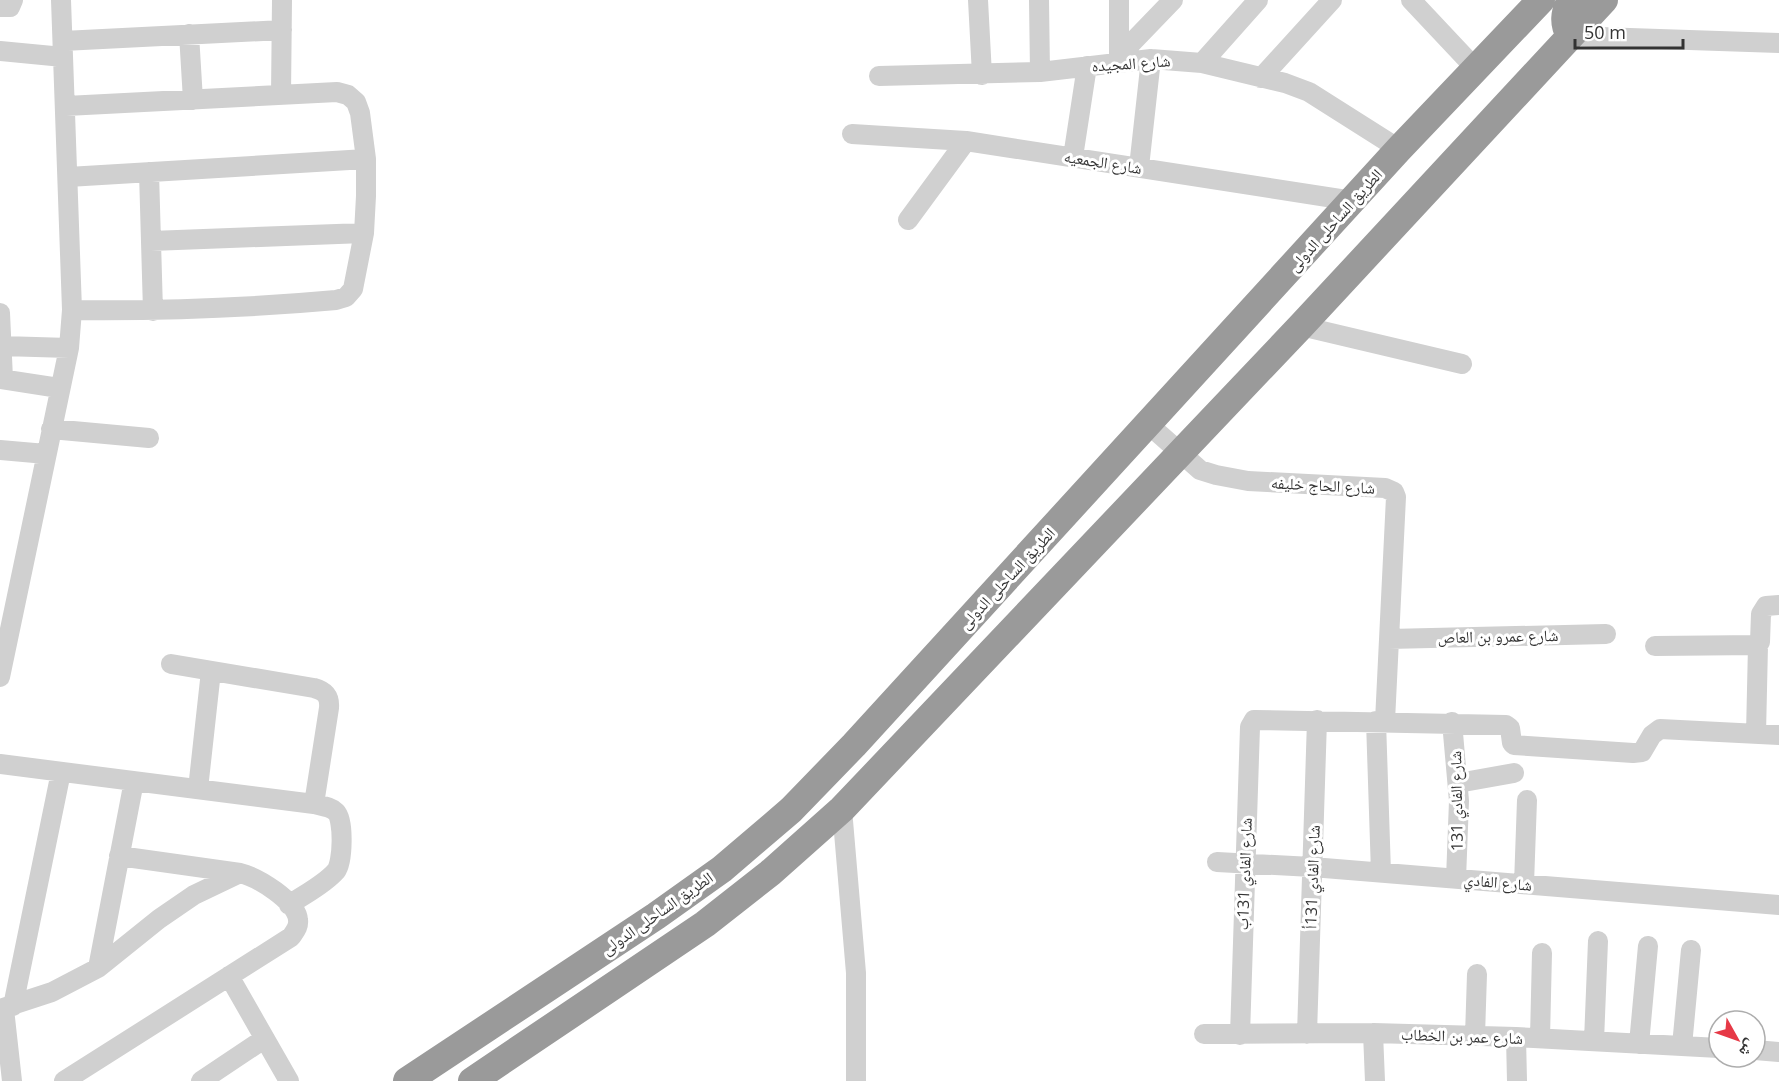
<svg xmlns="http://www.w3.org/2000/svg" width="1779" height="1081" viewBox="0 0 1779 1081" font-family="'Open Sans','Noto Naskh Arabic',sans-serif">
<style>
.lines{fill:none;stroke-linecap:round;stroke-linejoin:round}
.minor{stroke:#d0d0d0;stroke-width:20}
.highway{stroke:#9a9a9a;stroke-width:28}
.labels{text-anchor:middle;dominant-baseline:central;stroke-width:6;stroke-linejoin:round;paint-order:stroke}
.street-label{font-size:16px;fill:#333;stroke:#fff}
</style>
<rect width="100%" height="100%" fill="#fff"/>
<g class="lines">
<path class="minor" d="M 978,0 L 982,75
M 1039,0 L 1040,72
M 1411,0 L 1475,68
M 0,7 L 10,7 L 13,0
M 189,34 L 193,100
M 1570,36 L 1779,43
M 63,41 L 282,30
M 0,51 L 63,57
M 1119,56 L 1173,0
M 1119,62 L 1119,0
M 1202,63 L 1258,0
M 879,76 L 1040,72 L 1151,59 L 1202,63 L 1285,83 L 1309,92 L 1399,149
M 1261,78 L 1332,0
M 281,95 L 282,0
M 66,106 L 337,92 L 348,95 L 356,102 L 360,113 L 366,159 L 366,196 L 364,233 L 353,289 L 346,297 L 336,300 C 248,308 161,311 72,310
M 852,134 L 966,141 L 1353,201
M 1073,157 L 1087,66
M 1139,167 L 1151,59
M 149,172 L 153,311
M 68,177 L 366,159
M 908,220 L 966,141
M 151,241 L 364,233
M 0,313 L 3,379
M 1301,326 L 1462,364
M 2,346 L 69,348
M 0,379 L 59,388
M 1148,424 L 1200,470 L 1216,475 L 1248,481 L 1385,488 L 1394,492 L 1396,497 L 1385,721
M 51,429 L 149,438
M 0,450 L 46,454
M 1389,639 L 1606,634
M 1655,646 L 1758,645
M 171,664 L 314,688 C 325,691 330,696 329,708 L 314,804
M 0,677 L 69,348 L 72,310 L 61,0
M 1376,721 L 1381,873
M 1452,722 L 1459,801 L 1456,879
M 1756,734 L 1758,645 L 1760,642 L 1761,614 L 1766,606 L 1779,605
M 0,764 L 314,804 C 321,806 330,806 336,812 C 344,820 343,862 336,871 C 324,885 303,895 289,905
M 1458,783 L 1514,773
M 198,789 L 211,671
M 842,809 L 856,973 L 856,1081
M 1217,862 L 1312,867 L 1779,905
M 1524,884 L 1527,800
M 98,968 L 134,781
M 229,976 L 289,1081
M 13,1006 L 61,772
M 0,1009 L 52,992 L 98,968 L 159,919 L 194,895 L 240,873
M 4,1009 L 12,1081
M 1373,1033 L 1375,1081
M 1204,1034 L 1373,1033 L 1516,1037 L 1719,1048
M 1307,1034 L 1317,720
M 1240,1035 L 1250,727 L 1254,720 L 1506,725 L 1510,728 L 1512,743 L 1514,745 L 1633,753 L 1642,752 L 1652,735 L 1660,729 L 1779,735
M 1475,1036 L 1477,974
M 1516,1037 L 1517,1081
M 1540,1038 L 1542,953
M 1594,1041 L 1598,941
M 1639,1044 L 1648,946
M 1682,1046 L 1691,950
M 1755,1050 L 1779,1052
M 64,1081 L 291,937 C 295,931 299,927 298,920 C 297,901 257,877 240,873 L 119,856
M 201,1081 L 264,1039"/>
<path class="highway" d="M 1570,36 C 1563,23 1564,13 1571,0
M 407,1081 L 656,916 L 722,869 L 791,810 L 854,745 L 1399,149 L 1541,0
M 472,1081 L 705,924 L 770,873 L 842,809 L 1301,326 L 1604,0"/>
</g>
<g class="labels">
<g class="street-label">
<text transform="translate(1131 63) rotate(-4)">شارع المجيده</text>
<text transform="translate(1103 162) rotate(9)">شارع الجمعيه</text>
<text transform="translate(1335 220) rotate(-48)">الطريق الساحلى الدولى</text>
<text transform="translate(1323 485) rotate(3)">شارع الحاج خليفه</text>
<text transform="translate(1007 578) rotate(-47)">الطريق الساحلى الدولى</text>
<text transform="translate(1498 636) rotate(-1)">شارع عمرو بن العاص</text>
<text transform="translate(1456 801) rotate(-91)">شارع الفادي 131</text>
<text transform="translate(1244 874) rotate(-88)">شارع الفادي 131ب</text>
<text transform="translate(1312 877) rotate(-88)">شارع الفادي 131أ</text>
<text transform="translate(1498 882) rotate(5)">شارع الفادي</text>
<text transform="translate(657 913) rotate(-35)">الطريق الساحلى الدولى</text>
<text transform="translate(1462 1036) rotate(2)">شارع عمر بن الخطاب</text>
</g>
</g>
<g transform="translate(1737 1039) rotate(130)"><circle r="28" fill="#ffffff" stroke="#adadad" stroke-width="1.5"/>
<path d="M0-4.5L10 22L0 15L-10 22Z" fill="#e63946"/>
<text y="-9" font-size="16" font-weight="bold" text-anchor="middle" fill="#333333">ش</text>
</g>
<path d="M1575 39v9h108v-9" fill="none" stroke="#333333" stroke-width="3"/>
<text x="1584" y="39" font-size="18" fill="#333333" stroke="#ffffff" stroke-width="4.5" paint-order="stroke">50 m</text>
</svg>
